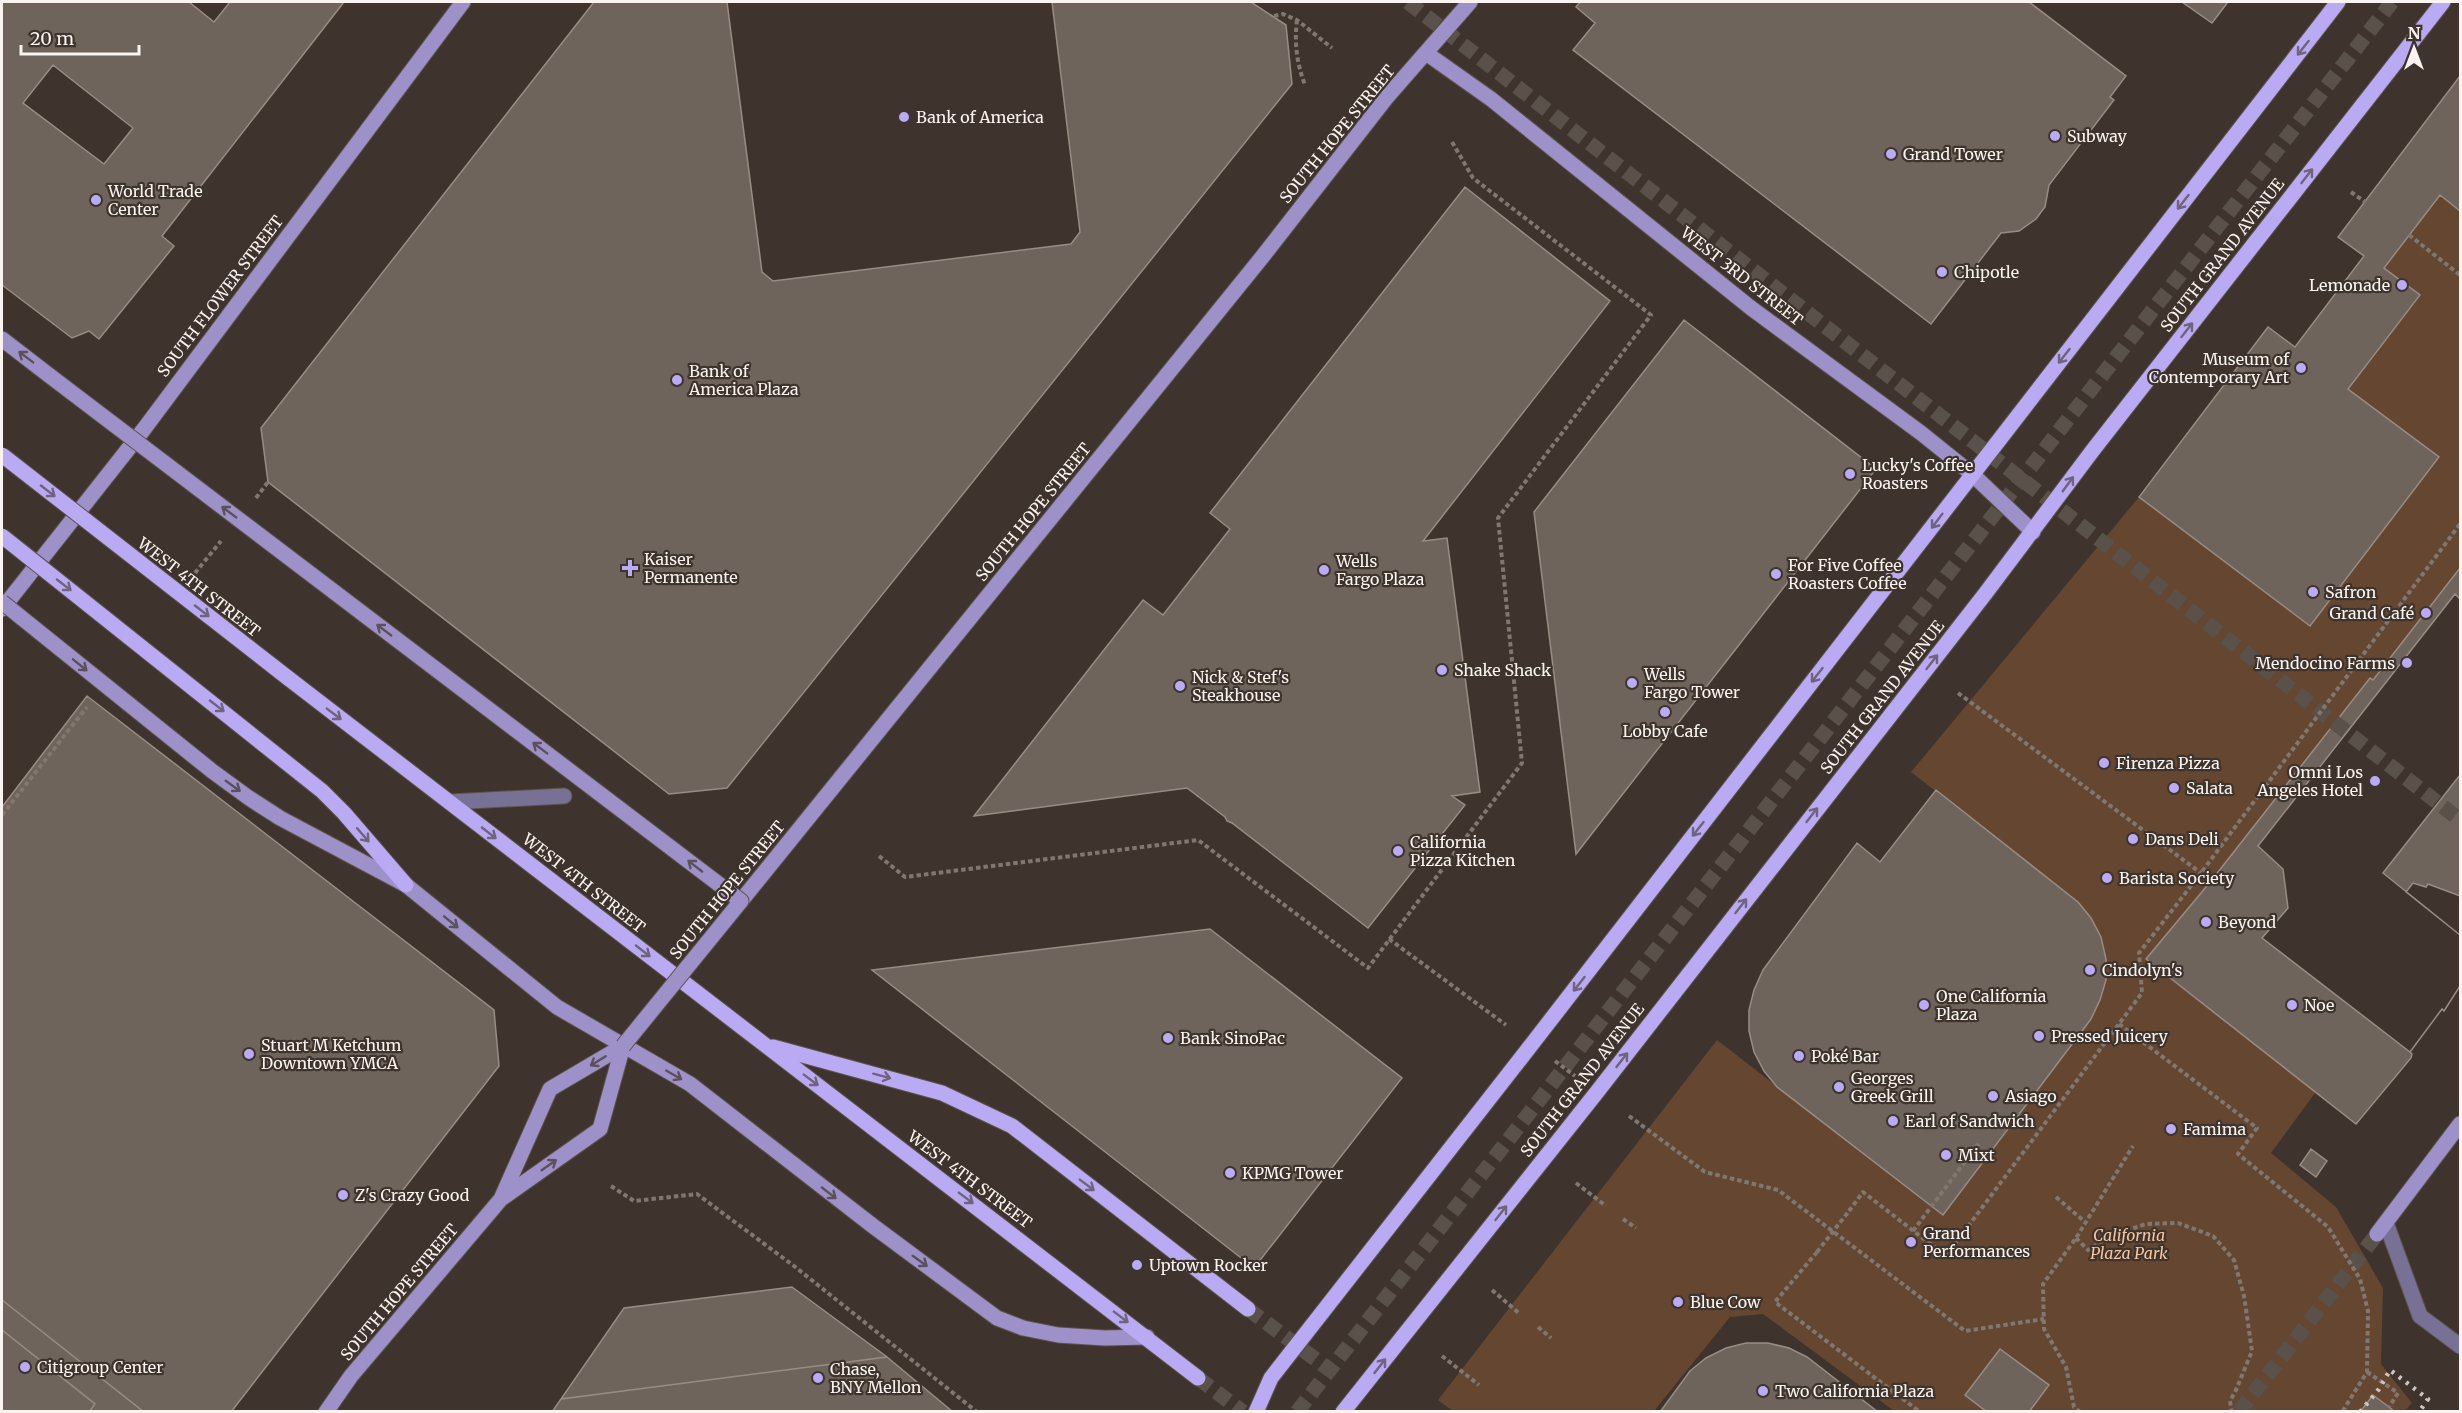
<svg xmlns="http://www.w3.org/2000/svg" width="2462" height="1413" viewBox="0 0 2462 1413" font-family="Merriweather,serif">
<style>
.green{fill:#644631}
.building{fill:#6f645c;stroke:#998c84;stroke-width:1.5;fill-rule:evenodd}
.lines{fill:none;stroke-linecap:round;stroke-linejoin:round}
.secondary-tunnel{stroke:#5a514a;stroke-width:15;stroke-dasharray:15 8;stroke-linecap:butt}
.primary-tunnel{stroke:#5a514a;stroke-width:15;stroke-dasharray:15 8;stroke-linecap:butt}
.service-casing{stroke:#5c534c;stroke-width:17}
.secondary-casing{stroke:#5c534c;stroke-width:17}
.primary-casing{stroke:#5c534c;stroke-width:17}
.path{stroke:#807771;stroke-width:4;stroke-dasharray:4.5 3;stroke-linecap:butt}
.service{stroke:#787195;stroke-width:15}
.secondary{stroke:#9e91ca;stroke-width:15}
.primary{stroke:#baa9f3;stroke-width:15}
.rail{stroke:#ccc5c0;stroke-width:4.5;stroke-dasharray:3 6;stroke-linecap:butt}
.secondary-bridge-casing{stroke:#5c534c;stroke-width:17;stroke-linecap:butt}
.primary-bridge-casing{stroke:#5c534c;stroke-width:17;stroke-linecap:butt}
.path-bridge{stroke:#807771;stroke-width:4;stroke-dasharray:4.5 3;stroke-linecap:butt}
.secondary-bridge{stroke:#9e91ca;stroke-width:15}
.primary-bridge{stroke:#baa9f3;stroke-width:15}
.oneway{stroke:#70637c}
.oneway2{stroke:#5b505c}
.poi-dot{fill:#bbaaf6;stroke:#3e342d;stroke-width:2}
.labels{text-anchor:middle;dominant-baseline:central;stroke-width:4.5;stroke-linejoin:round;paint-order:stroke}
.poi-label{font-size:16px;fill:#faf3ef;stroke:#3e342d;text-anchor:start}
.street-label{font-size:16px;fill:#faf3ef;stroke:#3e342d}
.park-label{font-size:16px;font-style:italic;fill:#f7c4a1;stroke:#3e342d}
</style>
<rect width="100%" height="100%" fill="#3e342d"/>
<path class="green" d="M 2440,195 L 2460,211 L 2460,587 L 2258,846 L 2211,955 L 2385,1090 L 2356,1124 L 2315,1093 L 2271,1153 L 2336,1207 L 2383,1288 L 2381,1364 L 2412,1403 L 2405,1411 L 1894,1411 L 1763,1314 L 1730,1317 L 1654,1411 L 1453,1411 L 1438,1400 L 1717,1040 L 1942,1214 L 2091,1019 C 2113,973 2110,942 2078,902 L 1911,772 L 2139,497 L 2310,626 L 2438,457 L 2348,389 L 2420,296 L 2384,268 Z"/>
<path class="building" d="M 2,2 L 189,2 L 214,22 L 230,2 L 344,2 L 162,236 L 174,246 L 99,339 L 89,331 L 72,338 L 2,285 ZM 53,65 L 133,128 L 104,164 L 23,103 Z
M 594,2 L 1251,2 L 1286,25 L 1292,84 L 727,788 L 669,794 L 268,482 L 261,428 Z
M 727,2 L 1052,2 L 1080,232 L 1071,244 L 773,281 L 762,272 Z
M 1580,2 L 2029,2 L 2126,76 L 2110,97 L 2114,100 L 2049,185 L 2045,207 L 2036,219 L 2019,231 L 2001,233 L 1931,324 L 1573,50 L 1595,23 L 1576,7 Z
M 2182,2 L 2228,2 L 2212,23 Z
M 2460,76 L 2460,211 L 2440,195 L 2384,268 L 2420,295 L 2348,389 L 2439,457 L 2310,626 L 2139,497 L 2268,327 L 2295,347 L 2364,256 L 2338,237 Z
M 1465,187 L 1610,301 L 1423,541 L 1447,538 L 1480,792 L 1452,796 L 1465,805 L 1368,928 L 1232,823 L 1227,821 L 1225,817 L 1187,788 L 974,816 L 1143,600 L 1163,615 L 1230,529 L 1210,513 Z
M 1684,320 L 1876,469 L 1576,854 L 1534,512 Z
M 2460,568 L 2460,896 L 2428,884 L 2426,887 L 2413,883 L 2406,892 L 2460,935 L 2460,986 L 2444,1011 L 2442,1009 L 2410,1052 L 2412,1054 L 2411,1058 L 2356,1124 L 2146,959 L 2211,881 L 2370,678 L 2373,680 Z
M 2455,594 L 2460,599 L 2460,775 L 2383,873 L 2460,935 L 2460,986 L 2444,1011 L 2442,1009 L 2410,1052 L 2262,938 L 2288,908 L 2283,869 L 2258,846 Z
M 87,696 L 494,1010 L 499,1066 L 231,1412 L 144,1412 L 2,1300 L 2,807 Z
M 1936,790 L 2078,902 L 2091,918 L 2101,937 L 2106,959 L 2106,980 L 2100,1000 L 2091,1019 L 1943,1215 L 1777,1087 L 1764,1071 L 1754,1052 L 1749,1031 L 1749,1010 L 1754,990 L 1763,970 L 1857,843 L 1880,862 Z
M 1210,929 L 1402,1078 L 1254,1268 L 872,970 Z
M 2311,1149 L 2327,1161 L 2316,1177 L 2300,1165 Z
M 792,1287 L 887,1357 L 561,1399 L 624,1308 Z
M 2,1300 L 144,1412 L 89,1412 L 95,1404 L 2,1330 Z
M 2,1330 L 95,1404 L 89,1412 L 2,1412 Z
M 1746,1343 L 1768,1343 L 1789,1348 L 1807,1357 L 1878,1412 L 1660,1412 L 1690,1371 L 1706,1358 L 1726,1348 Z
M 2000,1349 L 2049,1385 L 2029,1412 L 1987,1412 L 1965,1395 Z
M 887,1357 L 953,1412 L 552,1412 L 561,1399 Z
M 2373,1395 L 2389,1407 L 2395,1412 L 2360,1412 Z"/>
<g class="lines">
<path class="secondary-tunnel" d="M 1297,1412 L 2392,2
M 2239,1412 L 2377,1234"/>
<path class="primary-tunnel" d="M 1408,2 L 2460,820
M 1248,1309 L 1330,1370
M 1198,1378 L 1243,1412"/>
<g class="service-casing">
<path id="service" d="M 450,802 L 564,796
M 2386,1223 L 2420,1316 L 2460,1346"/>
</g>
<g class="secondary-casing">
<path id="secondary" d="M 1426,53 L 1491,99 L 1751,308 L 1921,433 L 1972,474 L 2033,532
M 2,339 L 50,376
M 2,609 L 144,429 L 463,2
M 406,885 L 557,1007 L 690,1084 L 873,1226 L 997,1318 L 1023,1328 L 1058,1335 L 1105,1338 L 1147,1337
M 741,901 L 1263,256 L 1387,97 L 1470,2
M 501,1199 L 550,1089 L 623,1046
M 2377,1234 L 2460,1124
M 326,1412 L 351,1376 L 501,1199 L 600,1129 L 623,1046"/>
</g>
<g class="primary-casing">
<path id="primary" d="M 288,678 L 1198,1378
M 773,1047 L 942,1093 L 1012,1126 L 1248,1309
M 1256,1412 L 1271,1378 L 1532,1044 L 2338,2
M 1343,1412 L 1597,1092 L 1985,594 L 2093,450 L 2443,2"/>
</g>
<path class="path" d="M 1274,16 L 1283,14 L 1297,20 L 1332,48
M 1297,20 C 1294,43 1297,64 1305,85
M 2351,192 L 2365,202
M 2409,235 L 2460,275
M 256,498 L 268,482
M 195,573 L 221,541
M 1958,693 L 2201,873
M 2,815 L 87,707
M 879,856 L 905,877 L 1198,840 L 1368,968 L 1522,763 L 1498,518 L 1651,315 L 1473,178 L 1452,142
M 1389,939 L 1506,1025
M 2119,1024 L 2257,1128 L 2238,1154 L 2328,1227 L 2360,1279 L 2368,1311 L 2367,1372 L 2342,1412
M 1555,1061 L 1575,1076
M 1629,1116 L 1705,1172 L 1778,1190 L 1965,1331 L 2044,1319
M 1576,1183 L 1606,1206
M 611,1186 L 634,1201 L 697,1194 L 794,1266 L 977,1412
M 2056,1197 L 2085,1222
M 1849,1211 L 1863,1192 L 1946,1256 L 2142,993 L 2139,953 L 2201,873 L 2460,524
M 1623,1219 L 1636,1228
M 1913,1231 L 1979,1143
M 2076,1238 L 2088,1250 L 2110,1236 L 2146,1224 L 2178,1223 L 2213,1236 L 2234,1260 L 2244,1296 L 2252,1351 L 2236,1390 L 2230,1401 L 2232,1412
M 1817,1252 L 1775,1302 L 1920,1412
M 1492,1290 L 1520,1314
M 1538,1327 L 1551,1338
M 1442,1356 L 1479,1385
M 2367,1372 L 2398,1393 L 2389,1407
M 2080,1412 L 2074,1407 L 2066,1367 L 2044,1329 L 2043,1284 L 2076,1238 L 2133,1146"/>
<use href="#service" class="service"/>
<use href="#secondary" class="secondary"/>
<use href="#primary" class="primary"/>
<path class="rail" d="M 2360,1412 L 2379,1389 L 2390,1370 L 2428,1399 L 2419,1412"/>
<g class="secondary-bridge-casing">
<path id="secondary-bridge" d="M 50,376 L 741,901 L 623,1046
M 2,602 L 212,771 L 249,798 L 280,818 L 406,885"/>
</g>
<g class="primary-bridge-casing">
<path id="primary-bridge" d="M 2,455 L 288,678
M 2,536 L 322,791 L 344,813 L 406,885"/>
</g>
<path class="path-bridge" d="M 1817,1252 L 1849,1211"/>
<use href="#secondary-bridge" class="secondary-bridge"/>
<use href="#primary-bridge" class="primary-bridge"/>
</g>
<defs><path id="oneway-shaft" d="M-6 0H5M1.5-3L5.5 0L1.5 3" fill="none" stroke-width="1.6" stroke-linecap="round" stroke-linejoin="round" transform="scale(1.5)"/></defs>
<g class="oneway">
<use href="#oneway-shaft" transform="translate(2303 48) rotate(128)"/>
<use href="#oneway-shaft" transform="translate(2307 176) rotate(-52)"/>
<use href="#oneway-shaft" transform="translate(2183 202) rotate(128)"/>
<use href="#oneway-shaft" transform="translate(2187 330) rotate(-52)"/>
<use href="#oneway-shaft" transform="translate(2064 356) rotate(128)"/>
<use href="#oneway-shaft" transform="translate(2068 484) rotate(-54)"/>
<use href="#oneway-shaft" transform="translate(48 491) rotate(38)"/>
<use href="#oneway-shaft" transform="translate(1937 521) rotate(127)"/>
<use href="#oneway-shaft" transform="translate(64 585) rotate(38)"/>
<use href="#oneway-shaft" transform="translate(202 611) rotate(38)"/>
<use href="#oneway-shaft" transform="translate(1932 662) rotate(-52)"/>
<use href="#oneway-shaft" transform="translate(1817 675) rotate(128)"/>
<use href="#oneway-shaft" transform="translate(217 706) rotate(38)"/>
<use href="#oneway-shaft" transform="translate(334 714) rotate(37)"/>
<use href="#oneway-shaft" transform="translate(1812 815) rotate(-52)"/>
<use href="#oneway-shaft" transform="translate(1698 829) rotate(128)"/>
<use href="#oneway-shaft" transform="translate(489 833) rotate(38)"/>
<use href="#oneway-shaft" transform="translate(363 835) rotate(49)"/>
<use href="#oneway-shaft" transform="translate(1741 906) rotate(-52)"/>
<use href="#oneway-shaft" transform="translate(643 951) rotate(38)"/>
<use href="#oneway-shaft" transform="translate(1579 984) rotate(128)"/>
<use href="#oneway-shaft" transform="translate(1622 1060) rotate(-52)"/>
<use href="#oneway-shaft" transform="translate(882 1076) rotate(15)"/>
<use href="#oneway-shaft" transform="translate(811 1080) rotate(37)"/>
<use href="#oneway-shaft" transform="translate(1087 1185) rotate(37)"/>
<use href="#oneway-shaft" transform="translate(966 1198) rotate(37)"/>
<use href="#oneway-shaft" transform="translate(1501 1213) rotate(-52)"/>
<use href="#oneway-shaft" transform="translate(1121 1317) rotate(37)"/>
<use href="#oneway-shaft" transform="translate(1380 1366) rotate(-52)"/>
</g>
<g class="oneway2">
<use href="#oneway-shaft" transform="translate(26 357) rotate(-143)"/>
<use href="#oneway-shaft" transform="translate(229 512) rotate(-143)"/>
<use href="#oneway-shaft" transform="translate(384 630) rotate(-143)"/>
<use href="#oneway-shaft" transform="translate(80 665) rotate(39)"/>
<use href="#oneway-shaft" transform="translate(540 748) rotate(-143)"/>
<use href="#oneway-shaft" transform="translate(233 786) rotate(36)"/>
<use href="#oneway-shaft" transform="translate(695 866) rotate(-142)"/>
<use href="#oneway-shaft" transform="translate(451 922) rotate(39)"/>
<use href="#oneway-shaft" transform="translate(598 1061) rotate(148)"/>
<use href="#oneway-shaft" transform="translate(674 1075) rotate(30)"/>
<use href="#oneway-shaft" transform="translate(549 1165) rotate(-35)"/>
<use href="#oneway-shaft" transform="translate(829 1193) rotate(38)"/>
<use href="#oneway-shaft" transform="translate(920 1261) rotate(36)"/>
</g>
<g class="poi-dot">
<circle cx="904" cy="117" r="6"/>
<circle cx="2055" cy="136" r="6"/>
<circle cx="1891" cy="154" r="6"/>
<circle cx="96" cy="200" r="6"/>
<circle cx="1942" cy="272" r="6"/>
<circle cx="2402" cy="285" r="6"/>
<circle cx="2301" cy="368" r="6"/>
<circle cx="677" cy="380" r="6"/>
<circle cx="1850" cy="474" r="6"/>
<path d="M627 559h6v6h6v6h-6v6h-6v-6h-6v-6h6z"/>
<circle cx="1324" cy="570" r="6"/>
<circle cx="1776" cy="574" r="6"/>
<circle cx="2313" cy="592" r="6"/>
<circle cx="2426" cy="613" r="6"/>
<circle cx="2407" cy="663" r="6"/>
<circle cx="1442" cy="670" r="6"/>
<circle cx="1632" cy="683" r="6"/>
<circle cx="1180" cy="686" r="6"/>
<circle cx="1665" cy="712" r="6"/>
<circle cx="2104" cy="763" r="6"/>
<circle cx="2375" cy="781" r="6"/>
<circle cx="2174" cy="788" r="6"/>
<circle cx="2133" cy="839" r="6"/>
<circle cx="1398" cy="851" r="6"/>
<circle cx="2107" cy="878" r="6"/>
<circle cx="2206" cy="922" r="6"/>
<circle cx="2090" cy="970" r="6"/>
<circle cx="1924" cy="1005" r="6"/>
<circle cx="2292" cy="1005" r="6"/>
<circle cx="2039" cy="1036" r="6"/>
<circle cx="1168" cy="1038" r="6"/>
<circle cx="249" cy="1054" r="6"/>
<circle cx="1799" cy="1056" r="6"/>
<circle cx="1839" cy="1087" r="6"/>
<circle cx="1993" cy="1096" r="6"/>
<circle cx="1893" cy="1121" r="6"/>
<circle cx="2171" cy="1129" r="6"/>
<circle cx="1946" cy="1155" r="6"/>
<circle cx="1230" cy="1173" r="6"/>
<circle cx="343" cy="1195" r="6"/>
<circle cx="1911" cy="1242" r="6"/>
<circle cx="1137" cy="1265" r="6"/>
<circle cx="1678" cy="1302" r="6"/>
<circle cx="25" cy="1367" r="6"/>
<circle cx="818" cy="1378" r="6"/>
<circle cx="1763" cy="1391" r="6"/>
</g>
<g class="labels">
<g class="poi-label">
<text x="916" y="117">Bank of America</text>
<text x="2067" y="136">Subway</text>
<text x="1903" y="154">Grand Tower</text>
<text x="108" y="191">World Trade<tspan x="108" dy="18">Center</tspan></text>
<text x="1954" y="272">Chipotle</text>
<text x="2390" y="285" text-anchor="end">Lemonade</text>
<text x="2289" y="359" text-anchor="end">Museum of<tspan x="2289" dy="18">Contemporary Art</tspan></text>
<text x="689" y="371">Bank of<tspan x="689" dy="18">America Plaza</tspan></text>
<text x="1862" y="465">Lucky's Coffee<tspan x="1862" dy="18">Roasters</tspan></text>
<text x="644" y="559">Kaiser<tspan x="644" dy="18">Permanente</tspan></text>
<text x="1336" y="561">Wells<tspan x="1336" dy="18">Fargo Plaza</tspan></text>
<text x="1788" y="565">For Five Coffee<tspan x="1788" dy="18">Roasters Coffee</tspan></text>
<text x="2325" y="592">Safron</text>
<text x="2414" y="613" text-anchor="end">Grand Café</text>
<text x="2395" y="663" text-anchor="end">Mendocino Farms</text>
<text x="1454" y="670">Shake Shack</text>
<text x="1644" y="674">Wells<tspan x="1644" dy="18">Fargo Tower</tspan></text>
<text x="1192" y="677">Nick &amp; Stef's<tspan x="1192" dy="18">Steakhouse</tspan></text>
<text x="1665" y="731" text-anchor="middle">Lobby Cafe</text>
<text x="2116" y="763">Firenza Pizza</text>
<text x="2363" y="772" text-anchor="end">Omni Los<tspan x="2363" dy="18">Angeles Hotel</tspan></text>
<text x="2186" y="788">Salata</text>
<text x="2145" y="839">Dans Deli</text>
<text x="1410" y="842">California<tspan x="1410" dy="18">Pizza Kitchen</tspan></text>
<text x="2119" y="878">Barista Society</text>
<text x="2218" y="922">Beyond</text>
<text x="2102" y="970">Cindolyn's</text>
<text x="1936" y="996">One California<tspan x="1936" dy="18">Plaza</tspan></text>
<text x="2304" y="1005">Noe</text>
<text x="2051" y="1036">Pressed Juicery</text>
<text x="1180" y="1038">Bank SinoPac</text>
<text x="261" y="1045">Stuart M Ketchum<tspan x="261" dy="18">Downtown YMCA</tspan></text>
<text x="1811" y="1056">Poké Bar</text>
<text x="1851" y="1078">Georges<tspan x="1851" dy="18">Greek Grill</tspan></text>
<text x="2005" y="1096">Asiago</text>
<text x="1905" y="1121">Earl of Sandwich</text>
<text x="2183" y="1129">Famima</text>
<text x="1958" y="1155">Mixt</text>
<text x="1242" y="1173">KPMG Tower</text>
<text x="355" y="1195">Z's Crazy Good</text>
<text x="1923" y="1233">Grand<tspan x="1923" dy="18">Performances</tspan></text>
<text x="1149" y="1265">Uptown Rocker</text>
<text x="1690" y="1302">Blue Cow</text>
<text x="37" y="1367">Citigroup Center</text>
<text x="830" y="1369">Chase,<tspan x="830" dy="18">BNY Mellon</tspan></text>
<text x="1775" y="1391">Two California Plaza</text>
</g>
<g class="street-label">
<text transform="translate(1337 134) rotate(-51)">SOUTH HOPE STREET</text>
<text transform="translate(2222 255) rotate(-52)">SOUTH GRAND AVENUE</text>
<text transform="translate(1742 276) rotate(38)">WEST 3RD STREET</text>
<text transform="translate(220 296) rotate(-53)">SOUTH FLOWER STREET</text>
<text transform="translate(1033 512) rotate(-51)">SOUTH HOPE STREET</text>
<text transform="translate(199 587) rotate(38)">WEST 4TH STREET</text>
<text transform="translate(1882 697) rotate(-52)">SOUTH GRAND AVENUE</text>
<text transform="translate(584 883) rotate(38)">WEST 4TH STREET</text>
<text transform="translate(727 890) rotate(-51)">SOUTH HOPE STREET</text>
<text transform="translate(1582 1080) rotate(-52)">SOUTH GRAND AVENUE</text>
<text transform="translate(970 1179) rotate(37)">WEST 4TH STREET</text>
<text transform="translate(399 1292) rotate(-50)">SOUTH HOPE STREET</text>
</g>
<g class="park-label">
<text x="2129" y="1235">California<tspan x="2129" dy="18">Plaza Park</tspan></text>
</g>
</g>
<rect width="2462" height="1413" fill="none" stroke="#faf3ef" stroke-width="6"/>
<g transform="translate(2414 48)" stroke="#3e342d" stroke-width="4.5" paint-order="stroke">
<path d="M0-4.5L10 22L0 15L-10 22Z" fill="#faf3ef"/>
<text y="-9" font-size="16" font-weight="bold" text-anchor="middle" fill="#faf3ef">N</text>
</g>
<path d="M21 45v9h118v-9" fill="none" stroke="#faf3ef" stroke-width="3"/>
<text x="30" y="45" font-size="18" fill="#faf3ef" stroke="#3e342d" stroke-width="4.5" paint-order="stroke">20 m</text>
</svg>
